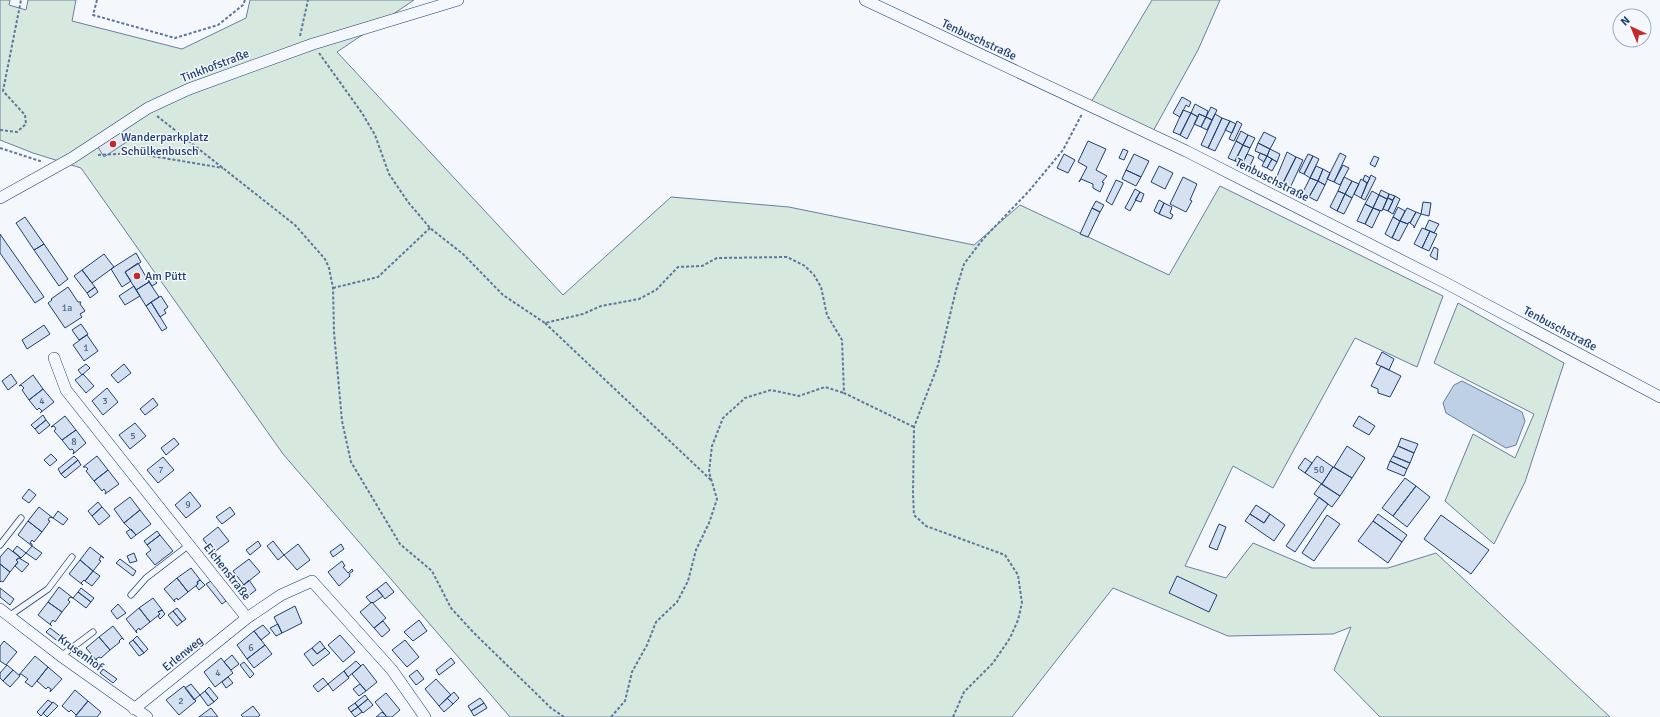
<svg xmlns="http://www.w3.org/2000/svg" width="1660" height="717" viewBox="0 0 1660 717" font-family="Signika,sans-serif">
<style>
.green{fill:#d7e8df;stroke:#687fa3}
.parking{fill:#e3e8f0;stroke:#687fa3}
.water{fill:#bed0e5;stroke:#687fa3}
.building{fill:#d5e0f0;stroke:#1d3f73}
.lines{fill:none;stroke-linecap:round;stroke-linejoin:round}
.service-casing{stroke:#1d3f73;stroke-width:7}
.minor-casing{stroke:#1d3f73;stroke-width:12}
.path{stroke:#5e769c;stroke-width:2;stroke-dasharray:3 2;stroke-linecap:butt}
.service{stroke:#f4f7fb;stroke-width:5.5}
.minor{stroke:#f4f7fb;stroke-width:11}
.poi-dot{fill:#c62828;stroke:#f4f7fb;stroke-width:1.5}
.labels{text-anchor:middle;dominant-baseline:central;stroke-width:3;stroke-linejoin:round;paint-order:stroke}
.number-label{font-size:10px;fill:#4b6792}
.street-label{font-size:12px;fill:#1d3f73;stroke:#f4f7fb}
.poi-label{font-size:12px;fill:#1d3f73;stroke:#f4f7fb;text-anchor:start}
</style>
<rect width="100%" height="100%" fill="#f4f7fb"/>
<path class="green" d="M 0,0 L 10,0 L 9,5 L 26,10 L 28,0 L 76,0 L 72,21 L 182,49 L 246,18 L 250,0 L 414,0 L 337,52 L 563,295 L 671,197 L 789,207 L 974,245 L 1020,205 L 1169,275 L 1220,186 L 1443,296 L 1417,367 L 1355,338 L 1273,488 L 1233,466 L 1185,566 L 1226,578 L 1253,543 L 1312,568 L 1388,568 L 1436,553 L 1610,717 L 1380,717 L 1334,670 L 1351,627 L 1333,634 L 1228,636 L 1113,588 L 1012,717 L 510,717 L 283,454 L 81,168 L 33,153 L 0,140 Z
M 1152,0 L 1220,0 L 1198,50 L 1152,133 L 1090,104 Z
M 1458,303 L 1564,363 L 1525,482 L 1494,544 L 1445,501 L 1473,434 L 1515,458 L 1534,414 L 1434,363 Z"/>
<path class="parking" d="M 122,131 L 128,141 L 104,157 L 98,147 Z"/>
<path class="water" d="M 1462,381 L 1522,412 L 1525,421 L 1516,445 L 1506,448 L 1446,413 L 1443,403 L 1454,385 Z"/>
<path class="building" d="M 1182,97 L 1191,102 L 1189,107 L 1186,105 L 1180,117 L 1173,113 Z
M 1195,104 L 1208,111 L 1206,117 L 1199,114 L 1198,117 L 1191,113 Z
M 1211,107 L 1217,110 L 1212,120 L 1206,117 Z
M 1183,110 L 1191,113 L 1180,135 L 1173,132 Z
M 1191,113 L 1198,117 L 1187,139 L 1180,135 Z
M 1199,114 L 1206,117 L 1201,127 L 1194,124 Z
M 1215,114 L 1222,118 L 1208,148 L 1201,145 Z
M 1206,117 L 1212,120 L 1207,130 L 1201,127 Z
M 1222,118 L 1230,121 L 1215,151 L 1208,148 Z
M 1230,121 L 1236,124 L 1232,133 L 1225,130 Z
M 1237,121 L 1242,124 L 1234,141 L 1229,139 Z
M 1241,131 L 1248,135 L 1243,145 L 1236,141 Z
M 1264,132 L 1276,138 L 1270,149 L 1258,143 Z
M 1248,135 L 1255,138 L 1250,148 L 1243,145 Z
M 1088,141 L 1106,149 L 1096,170 L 1107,176 L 1102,182 L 1104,183 L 1100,192 L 1093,188 L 1093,184 L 1081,179 L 1079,182 L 1087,167 L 1078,162 Z
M 1236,141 L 1243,145 L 1235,161 L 1228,158 Z
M 1258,143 L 1270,149 L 1267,156 L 1255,151 Z
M 1243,145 L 1250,148 L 1242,165 L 1235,161 Z
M 1123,149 L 1128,151 L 1124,160 L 1119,158 Z
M 1270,149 L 1280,154 L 1277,162 L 1267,156 Z
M 1287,152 L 1296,157 L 1282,185 L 1275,181 Z
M 1260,153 L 1267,156 L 1264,162 L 1258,158 Z
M 1340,153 L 1346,156 L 1334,182 L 1327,179 Z
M 1064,154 L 1075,160 L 1068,173 L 1057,168 Z
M 1134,154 L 1149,161 L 1141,177 L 1126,170 Z
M 1247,154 L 1254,157 L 1249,168 L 1242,165 Z
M 1308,154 L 1313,156 L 1304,174 L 1299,172 Z
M 1267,156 L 1272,159 L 1267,168 L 1262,166 Z
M 1313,156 L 1319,159 L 1310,178 L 1304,174 Z
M 1374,156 L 1379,158 L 1375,167 L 1370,164 Z
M 1296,157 L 1303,160 L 1290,188 L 1282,185 Z
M 1272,159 L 1277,162 L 1272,171 L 1267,168 Z
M 1343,165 L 1349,168 L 1340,185 L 1334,182 Z
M 1159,166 L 1173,173 L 1165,189 L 1151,182 Z
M 1316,166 L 1323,169 L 1318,181 L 1310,178 Z
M 1323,169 L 1330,173 L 1325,185 L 1318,181 Z
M 1126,170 L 1141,177 L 1136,186 L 1122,179 Z
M 1365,175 L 1370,178 L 1367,183 L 1363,180 Z
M 1371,175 L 1376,178 L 1365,200 L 1361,198 Z
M 1183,177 L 1197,184 L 1190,200 L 1192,201 L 1186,212 L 1170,204 Z
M 1344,177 L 1352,181 L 1345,194 L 1338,191 Z
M 1310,178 L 1318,181 L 1309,197 L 1302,194 Z
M 1361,179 L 1367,183 L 1361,198 L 1354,194 Z
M 1116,180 L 1123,183 L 1112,205 L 1106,201 Z
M 1318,181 L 1325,185 L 1317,201 L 1309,197 Z
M 1352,181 L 1359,184 L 1352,198 L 1345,194 Z
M 1135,189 L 1140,192 L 1130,211 L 1125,208 Z
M 1381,190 L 1389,194 L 1387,199 L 1379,195 Z
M 1338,191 L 1345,194 L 1337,211 L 1330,207 Z
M 1372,191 L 1379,195 L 1373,208 L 1365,204 Z
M 1140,192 L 1144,194 L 1141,202 L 1135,200 Z
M 1345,194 L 1352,198 L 1344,214 L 1337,211 Z
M 1389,194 L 1395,196 L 1393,200 L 1388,198 Z
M 1379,195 L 1387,199 L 1382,211 L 1373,208 Z
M 1395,196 L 1400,199 L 1393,214 L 1388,211 Z
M 1388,198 L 1393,201 L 1388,211 L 1383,209 Z
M 1159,200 L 1164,203 L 1159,214 L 1154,211 Z
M 1096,201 L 1104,205 L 1100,212 L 1092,208 Z
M 1423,202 L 1431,203 L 1429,216 L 1421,214 Z
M 1164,203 L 1172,207 L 1170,213 L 1173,215 L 1171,219 L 1159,214 Z
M 1365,204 L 1373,208 L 1365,224 L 1357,221 Z
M 1398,207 L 1405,211 L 1400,221 L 1393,217 Z
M 1092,208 L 1100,212 L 1088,237 L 1080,234 Z
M 1373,208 L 1380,211 L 1372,228 L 1365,224 Z
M 1407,208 L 1416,212 L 1410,223 L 1409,222 L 1408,224 L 1400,221 Z
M 1416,212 L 1421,214 L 1414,228 L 1414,226 L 1410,223 Z
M 25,217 L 44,244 L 34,250 L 16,223 Z
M 1393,217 L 1400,221 L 1392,238 L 1385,234 Z
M 1429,220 L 1439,224 L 1434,233 L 1425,229 Z
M 1400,221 L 1408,224 L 1399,241 L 1392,238 Z
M 1422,228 L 1430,231 L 1422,248 L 1414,244 Z
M 1430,231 L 1437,234 L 1429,251 L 1422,248 Z
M 0,234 L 44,297 L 35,303 L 0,253 Z
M 44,244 L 68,279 L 59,286 L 34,250 Z
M 1434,247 L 1438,249 L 1437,260 L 1430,256 Z
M 136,253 L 141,262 L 125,272 L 131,281 L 122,287 L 111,269 Z
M 104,254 L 114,267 L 92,283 L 82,270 Z
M 138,263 L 149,282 L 136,290 L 125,272 Z
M 82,270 L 95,287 L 87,293 L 74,276 Z
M 153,278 L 157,283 L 152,286 L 149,281 Z
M 149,282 L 159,297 L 146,306 L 136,290 Z
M 134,286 L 140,296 L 125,305 L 119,296 Z
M 68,287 L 78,302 L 81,302 L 80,304 L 85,311 L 80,314 L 82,317 L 65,328 L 48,303 L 52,300 L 51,299 Z
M 95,287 L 98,292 L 90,298 L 87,293 Z
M 161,296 L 168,307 L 164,310 L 166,313 L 160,317 L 151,302 Z
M 151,302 L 167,328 L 162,331 L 146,306 Z
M 81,324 L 88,334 L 79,340 L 72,330 Z
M 44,325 L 50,334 L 27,349 L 22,340 Z
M 87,335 L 98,351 L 84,361 L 73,345 Z
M 1382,352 L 1394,359 L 1389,370 L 1376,364 Z
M 86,364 L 90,368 L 82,375 L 78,370 Z
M 124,364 L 131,373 L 118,383 L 111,375 Z
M 1381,366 L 1401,376 L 1390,397 L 1378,393 L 1378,389 L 1371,386 Z
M 11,374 L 17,383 L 8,390 L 2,381 Z
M 83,374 L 94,386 L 86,393 L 75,380 Z
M 33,375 L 43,389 L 29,400 L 22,390 L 24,388 L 21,385 L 19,386 Z
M 107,388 L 118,402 L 103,415 L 92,401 Z
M 43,389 L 54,402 L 40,413 L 42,411 L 39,408 L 37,410 L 29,400 Z
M 153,398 L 158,405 L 145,415 L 140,409 Z
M 43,415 L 46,420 L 35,429 L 31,425 Z
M 65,416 L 76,430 L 62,440 L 54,431 L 56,429 L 54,426 L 51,427 Z
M 1359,416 L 1375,426 L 1369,435 L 1353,426 Z
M 46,420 L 50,425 L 39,434 L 35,429 Z
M 135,423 L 146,436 L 130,449 L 119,435 Z
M 76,430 L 86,443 L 73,454 L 74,451 L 72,449 L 70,450 L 62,440 Z
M 174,438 L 179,444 L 166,455 L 161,448 Z
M 1401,438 L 1418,444 L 1414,453 L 1398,446 Z
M 1347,446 L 1365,458 L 1352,478 L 1334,467 Z
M 1398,446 L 1414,453 L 1410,463 L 1393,456 Z
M 51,454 L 57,460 L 50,466 L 44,460 Z
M 74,456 L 78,460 L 61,474 L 58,469 Z
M 97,456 L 108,470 L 94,481 L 86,471 L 88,469 L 86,467 L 83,467 Z
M 1317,456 L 1333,467 L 1322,484 L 1305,473 Z
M 1393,456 L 1410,463 L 1407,469 L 1390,461 Z
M 163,457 L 174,470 L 158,483 L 147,470 Z
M 1305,458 L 1312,463 L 1305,473 L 1298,468 Z
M 78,460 L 81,465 L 65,478 L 61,474 Z
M 1390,461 L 1407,469 L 1404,476 L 1387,469 Z
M 1333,467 L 1352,478 L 1340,496 L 1322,484 Z
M 108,470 L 119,484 L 105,494 L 106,492 L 104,489 L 102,491 L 94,481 Z
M 1405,478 L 1416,486 L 1393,516 L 1382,508 Z
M 1321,484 L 1340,496 L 1332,507 L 1314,494 Z
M 1416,486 L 1430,497 L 1407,527 L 1393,516 Z
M 29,489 L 36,495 L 29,503 L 22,498 Z
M 190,492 L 201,506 L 186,518 L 175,505 Z
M 130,497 L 140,510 L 124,523 L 114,509 Z
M 1319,497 L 1328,504 L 1295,552 L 1286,546 Z
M 98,502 L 102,507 L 92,516 L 88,511 Z
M 1256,505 L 1270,514 L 1264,523 L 1250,514 Z
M 39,507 L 53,518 L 50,517 L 48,520 L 50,521 L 42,532 L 28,521 Z
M 102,507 L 110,516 L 99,525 L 92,516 Z
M 230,507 L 235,514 L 222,524 L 216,517 Z
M 140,510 L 151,524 L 136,535 L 124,523 Z
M 58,511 L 68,519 L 63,525 L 53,518 Z
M 1250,514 L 1264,523 L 1270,514 L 1285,525 L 1274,541 L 1245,521 Z
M 1378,514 L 1407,535 L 1402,542 L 1373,521 Z
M 1327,515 L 1340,524 L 1314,561 L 1302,553 Z
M 1441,515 L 1489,550 L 1471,574 L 1424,539 Z
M 28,521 L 42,532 L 34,542 L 32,540 L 30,543 L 32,544 L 32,546 L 18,535 Z
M 1373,521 L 1402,542 L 1388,563 L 1358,541 Z
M 1219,524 L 1226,527 L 1217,550 L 1209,547 Z
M 218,527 L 229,541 L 213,553 L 203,539 Z
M 131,529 L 136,535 L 131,539 L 126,532 Z
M 157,531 L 160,535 L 147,545 L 144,541 Z
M 160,535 L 173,551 L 155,565 L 146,554 L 151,550 L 147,545 Z
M 258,541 L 261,546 L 250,555 L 246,550 Z
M 273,541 L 284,555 L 278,560 L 267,546 Z
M 298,544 L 310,560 L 297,570 L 284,555 Z
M 341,544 L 344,549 L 333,557 L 330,552 Z
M 17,546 L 26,553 L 21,558 L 13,551 Z
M 32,546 L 42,553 L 36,560 L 26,553 Z
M 90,547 L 104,558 L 101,556 L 99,560 L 101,561 L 93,571 L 80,560 Z
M 8,548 L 21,558 L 19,558 L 16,560 L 18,562 L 10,572 L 0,564 L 0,557 Z
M 134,553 L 137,561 L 130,563 L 127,556 Z
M 19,558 L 29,564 L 22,572 L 15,566 L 18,562 L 16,560 Z
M 120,559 L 136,571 L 133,576 L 116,563 Z
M 249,559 L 260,572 L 244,585 L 233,571 Z
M 80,560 L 93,571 L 85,581 L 84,580 L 81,583 L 83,585 L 69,574 Z
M 342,561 L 345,566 L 343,567 L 348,573 L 352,569 L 353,571 L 349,574 L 350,576 L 339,586 L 328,572 Z
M 0,564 L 10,572 L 3,582 L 1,581 L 0,582 Z
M 191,568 L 201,581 L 200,580 L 197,582 L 198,584 L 188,592 L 177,578 Z
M 93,571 L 100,576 L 92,586 L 85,581 Z
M 1177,576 L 1217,595 L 1209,612 L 1169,593 Z
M 177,578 L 188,592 L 178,600 L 177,598 L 174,600 L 175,602 L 164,589 Z
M 200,580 L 205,585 L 199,590 L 196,586 L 198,584 L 197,582 Z
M 249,580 L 256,590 L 247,597 L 240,588 Z
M 211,581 L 226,601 L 222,604 L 206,584 Z
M 386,582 L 394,592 L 385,599 L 377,589 Z
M 59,587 L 73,598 L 70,597 L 68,600 L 70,602 L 62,612 L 48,602 Z
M 0,588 L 14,599 L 10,605 L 0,597 Z
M 81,588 L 94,598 L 91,602 L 78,592 Z
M 377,589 L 383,596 L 373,603 L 372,602 L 371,603 L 366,597 Z
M 78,592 L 91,602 L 86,608 L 73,598 Z
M 153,598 L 163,611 L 162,610 L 158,612 L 160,614 L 150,622 L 139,608 Z
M 48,602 L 62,612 L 55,622 L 53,620 L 50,624 L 52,626 L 38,615 Z
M 372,602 L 386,618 L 374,628 L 360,612 Z
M 118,604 L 126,613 L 117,619 L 111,611 Z
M 295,606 L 302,623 L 282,633 L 274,617 Z
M 139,608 L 150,622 L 140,630 L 139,628 L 136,631 L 137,633 L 126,619 Z
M 177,608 L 186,619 L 182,622 L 173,611 Z
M 162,610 L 165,614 L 160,619 L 158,616 L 160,614 L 158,612 Z
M 173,611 L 182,622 L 177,626 L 168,615 Z
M 419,620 L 427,631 L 413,641 L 404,632 Z
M 383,621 L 390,630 L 382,637 L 374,628 Z
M 278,624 L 282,633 L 276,636 L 270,628 Z
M 263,625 L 270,633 L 261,640 L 254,631 Z
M 113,626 L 124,640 L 122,638 L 119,641 L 120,642 L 110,650 L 99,637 Z
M 50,628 L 63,638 L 60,643 L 46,632 Z
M 254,631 L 265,645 L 247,659 L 237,645 Z
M 340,635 L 355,652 L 343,662 L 328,645 Z
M 137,636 L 148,649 L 144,653 L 133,640 Z
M 99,637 L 110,650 L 101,658 L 99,657 L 96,659 L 97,661 L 86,648 Z
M 133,640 L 144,653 L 139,656 L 129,643 Z
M 405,640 L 419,657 L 407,667 L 392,650 Z
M 4,641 L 17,652 L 6,665 L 0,661 L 0,646 Z
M 320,641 L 325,648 L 317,654 L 312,648 Z
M 265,645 L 272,654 L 254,668 L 247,659 Z
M 312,648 L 317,654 L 325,648 L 330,653 L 313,666 L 304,654 Z
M 232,655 L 239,664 L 231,670 L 224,662 Z
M 35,656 L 48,667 L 32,687 L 25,682 L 28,679 L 21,674 L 19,675 Z
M 221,658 L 233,673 L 215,687 L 204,672 Z
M 451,658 L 455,663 L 439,675 L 436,670 Z
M 356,661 L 361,666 L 348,677 L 344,671 Z
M 244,662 L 254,674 L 250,678 L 240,665 Z
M 363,664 L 377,682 L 366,691 L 352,674 Z
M 7,665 L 13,670 L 3,681 L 0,678 L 0,673 Z
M 48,667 L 62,679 L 50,692 L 51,689 L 48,687 L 46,689 L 37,681 Z
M 103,669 L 117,679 L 113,683 L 100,673 Z
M 13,670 L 20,676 L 10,687 L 3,681 Z
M 417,670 L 424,679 L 416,685 L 409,676 Z
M 344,671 L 349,678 L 333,691 L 328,684 Z
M 228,677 L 233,683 L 226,688 L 222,682 Z
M 323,678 L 328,684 L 318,692 L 313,686 Z
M 436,679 L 451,695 L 439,706 L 425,689 Z
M 191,684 L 200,695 L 194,700 L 185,688 Z
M 360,684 L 366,691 L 359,696 L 353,689 Z
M 184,686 L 196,701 L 179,715 L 166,700 Z
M 209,687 L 218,698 L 214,702 L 205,691 Z
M 75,690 L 88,701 L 76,715 L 71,710 L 69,712 L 62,706 Z
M 205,691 L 214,702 L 208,706 L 200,695 Z
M 454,692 L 459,698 L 453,704 L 447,698 Z
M 386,693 L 400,710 L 392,717 L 387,717 L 375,702 Z
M 365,695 L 368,699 L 358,707 L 355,703 Z
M 447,698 L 453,704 L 444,712 L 439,706 Z
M 480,698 L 484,703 L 471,711 L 468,706 Z
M 368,699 L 373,705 L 363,713 L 358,707 Z
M 48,700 L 52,703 L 41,716 L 37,712 Z
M 88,701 L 101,712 L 97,717 L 75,717 Z
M 53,702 L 58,706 L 47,717 L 43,713 Z
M 355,703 L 358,707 L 351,712 L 348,708 Z
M 484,703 L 487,708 L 474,716 L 471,711 Z
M 253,706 L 260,715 L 258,717 L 243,717 L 241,715 Z
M 358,707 L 362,712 L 355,717 L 351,712 Z
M 211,708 L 218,717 L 199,717 Z
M 382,712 L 387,717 L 376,717 Z"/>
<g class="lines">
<g class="service-casing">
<path id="service" d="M 0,545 L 21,518
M 131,595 L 146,578 L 189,545
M 9,616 L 48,589 L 72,557
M 61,656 L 93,632"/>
</g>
<g class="minor-casing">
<path id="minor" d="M 865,0 L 1186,151 L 1442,281 L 1660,397
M 0,198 L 72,158 L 148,108 L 189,89 L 313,44 L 458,0
M 54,358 L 66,390 L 247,618 L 281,595 L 312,581 L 392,670 L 425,717
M 0,609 L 61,656 L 147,717
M 134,709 L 247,618"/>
</g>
<path class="path" d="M 97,0 L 93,15 L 175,38 L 218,25 L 243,5 L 245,0
M 300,36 L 308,0
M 319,53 L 362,113 L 375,135 L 389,174 L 408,202 L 430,228 L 463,254 L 503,295 L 545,323 L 583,314 L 601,306 L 639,299 L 656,290 L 678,267 L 702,266 L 717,258 L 787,257 L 805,266 L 814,275 L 821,287 L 827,315 L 842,340 L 844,393 L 914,427
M 157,116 L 295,225 L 325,259 L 329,268 L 333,288 L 334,332 L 342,421 L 351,462 L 400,544 L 432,571 L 451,608 L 473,632 L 551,708 L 564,717
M 0,130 L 17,132 L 26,124 L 25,115 L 3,91 L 21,0
M 0,148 L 43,162
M 98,155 L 134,153 L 223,168
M 333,288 L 378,277 L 430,228
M 545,323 L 711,480
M 611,717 L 625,701 L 632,672 L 647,645 L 656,622 L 677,602 L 688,581 L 696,550 L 709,523 L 717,499 L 709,472 L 712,446 L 723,418 L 745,398 L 771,390 L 799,396 L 825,387 L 844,393
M 953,717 L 964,692 L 993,663 L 1010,638 L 1018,620 L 1022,603 L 1018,575 L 1005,555 L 926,526 L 914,515 L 913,494 L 914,427 L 938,365 L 956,290 L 964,264 L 983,239 L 1029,191 L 1063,150 L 1082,114"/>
<use href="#service" class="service"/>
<use href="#minor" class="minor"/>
</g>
<g class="poi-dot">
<circle cx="113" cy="144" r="4"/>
<circle cx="137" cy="276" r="4"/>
</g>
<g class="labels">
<g class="number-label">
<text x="67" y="308">1a</text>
<text x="86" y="348">1</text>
<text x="42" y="401">4</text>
<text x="105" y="401">3</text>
<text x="133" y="436">5</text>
<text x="74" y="442">8</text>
<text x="161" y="470">7</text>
<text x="1319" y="470">50</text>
<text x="188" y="505">9</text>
<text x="251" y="648">6</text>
<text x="218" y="673">4</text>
<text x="181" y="701">2</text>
</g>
<g class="street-label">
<text transform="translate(979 40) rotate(25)">Tenbuschstraße</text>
<text transform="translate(215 66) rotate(-21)">Tinkhofstraße</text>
<text transform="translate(1272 180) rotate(27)">Tenbuschstraße</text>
<text transform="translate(1560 329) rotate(28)">Tenbuschstraße</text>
<text transform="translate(227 572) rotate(52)">Eichenstraße</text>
<text transform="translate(80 653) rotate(36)">Krusenhof</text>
<text transform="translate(183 654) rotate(-39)">Erlenweg</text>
</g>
<g class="poi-label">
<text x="121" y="137">Wanderparkplatz<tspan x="121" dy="14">Schülkenbusch</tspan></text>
<text x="145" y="276">Am Pütt</text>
</g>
</g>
<g transform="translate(1632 28) rotate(316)"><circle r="19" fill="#f4f7fb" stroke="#9eadc5"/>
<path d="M0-3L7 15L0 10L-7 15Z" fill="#c62828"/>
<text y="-6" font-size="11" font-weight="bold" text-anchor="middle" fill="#1d3f73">N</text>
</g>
</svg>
